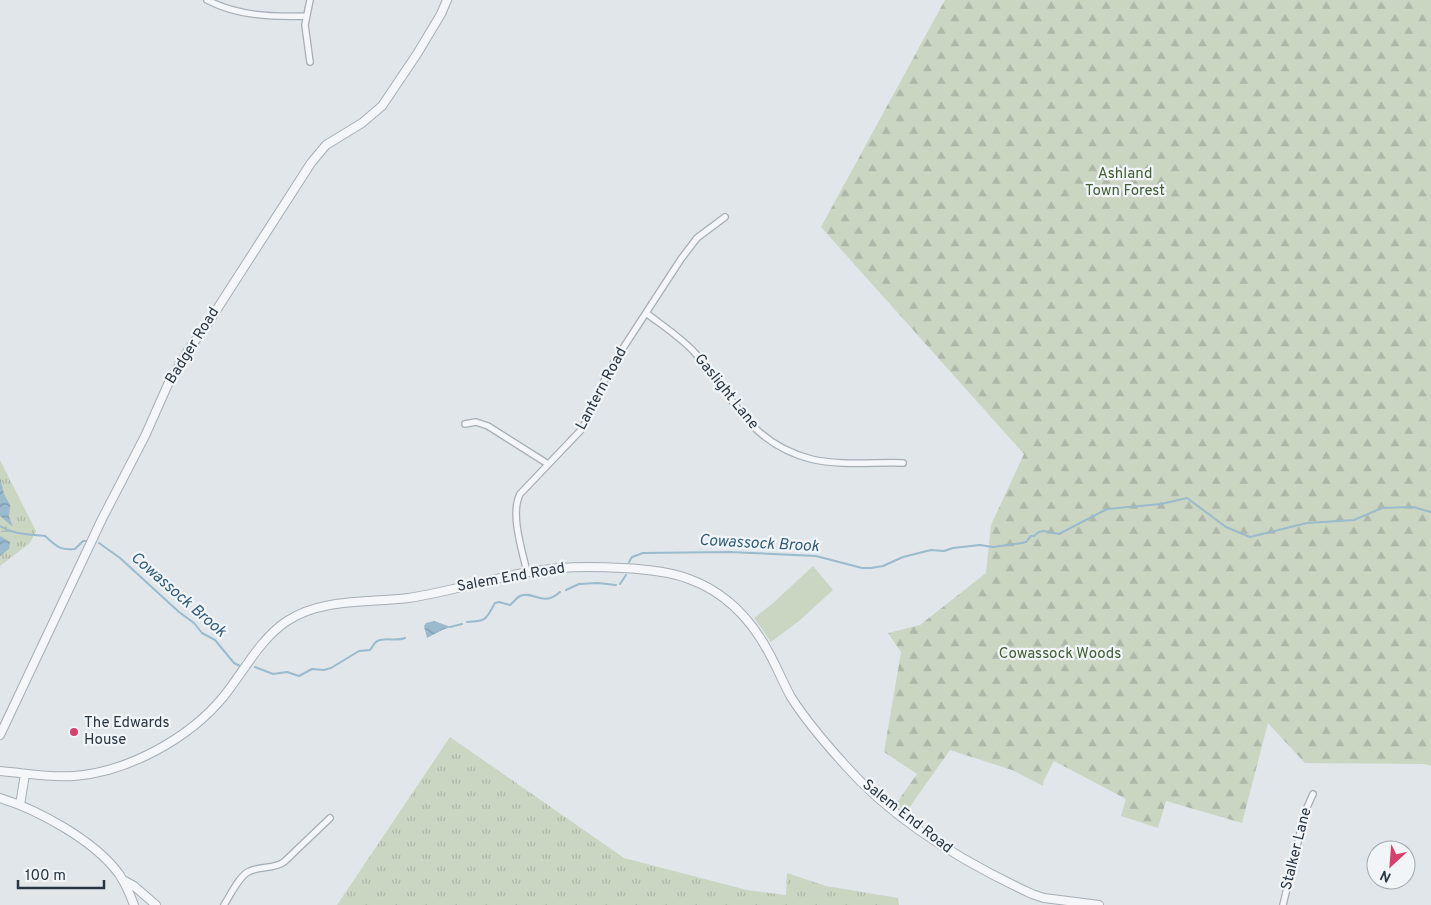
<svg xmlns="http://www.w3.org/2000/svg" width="1431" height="905" viewBox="0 0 1431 905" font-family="Overpass,sans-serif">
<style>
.grass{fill:url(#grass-tufts)}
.forest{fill:url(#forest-firs)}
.wetland{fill:url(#wetland-marsh)}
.garden{fill:#cad5c2}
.water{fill:url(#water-waves)}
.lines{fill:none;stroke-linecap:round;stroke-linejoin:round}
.stream{stroke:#9abacd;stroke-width:2}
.minor-casing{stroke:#a6aeb6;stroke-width:8}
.tertiary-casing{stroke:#a6aeb6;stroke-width:10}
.minor{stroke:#f4f6f9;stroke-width:5.5}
.tertiary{stroke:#f4f6f9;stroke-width:8}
.poi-dot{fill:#d73f6d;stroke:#f1f5f8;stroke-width:2}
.labels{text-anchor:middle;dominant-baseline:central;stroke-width:4.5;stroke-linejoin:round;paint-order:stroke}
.park-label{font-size:15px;fill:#436034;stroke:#f1f5f8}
.street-label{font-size:15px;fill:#283644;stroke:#f1f5f8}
.poi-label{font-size:15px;fill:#283644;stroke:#f1f5f8;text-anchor:start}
.water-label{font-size:16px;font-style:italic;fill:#2f5c7a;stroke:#f1f5f8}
</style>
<defs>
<pattern id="grass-tufts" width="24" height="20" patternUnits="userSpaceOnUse" patternTransform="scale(1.25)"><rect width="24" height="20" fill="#cad5c2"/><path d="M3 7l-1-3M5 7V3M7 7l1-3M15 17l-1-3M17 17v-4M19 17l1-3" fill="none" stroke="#aeb7a8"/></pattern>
<pattern id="forest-firs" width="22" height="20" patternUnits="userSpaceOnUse" patternTransform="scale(1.25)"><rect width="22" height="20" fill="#cad5c2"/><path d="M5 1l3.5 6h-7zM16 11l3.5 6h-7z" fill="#aeb7a8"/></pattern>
<pattern id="wetland-marsh" width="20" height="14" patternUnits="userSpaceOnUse" patternTransform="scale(1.25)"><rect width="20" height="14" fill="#cad5c2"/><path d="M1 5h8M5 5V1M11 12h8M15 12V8" fill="none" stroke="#aeb7a8"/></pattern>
<pattern id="water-waves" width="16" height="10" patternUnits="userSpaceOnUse" patternTransform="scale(1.25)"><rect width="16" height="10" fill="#9abacd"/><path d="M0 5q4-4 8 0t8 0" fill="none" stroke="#7e98a8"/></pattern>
</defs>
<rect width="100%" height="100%" fill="#e1e6eb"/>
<path class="grass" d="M 0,460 L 36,531 L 30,543 L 0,566 Z
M 450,737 L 624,858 L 747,890 L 786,895 L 787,873 L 826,886 L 898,898 L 899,905 L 337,905 Z"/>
<path class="forest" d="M 945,0 L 1431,0 L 1431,766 L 1424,764 L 1305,763 L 1268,723 L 1242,823 L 1166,801 L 1158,828 L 1121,816 L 1126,799 L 1054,761 L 1043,782 L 1043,786 L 1012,770 L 950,750 L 909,808 L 908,816 L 891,803 L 898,801 L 917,774 L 884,752 L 901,652 L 888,633 L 920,625 L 986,573 L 991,525 L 1024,454 L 821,227 Z"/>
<path class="wetland" d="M 0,516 L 14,531 L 10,542 L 0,536 Z"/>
<path class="garden" d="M 813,566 L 833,590 L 799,621 L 771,642 L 754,618 L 772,604 Z"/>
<path class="water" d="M 0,477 L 4,494 L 10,505 L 9,517 L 13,527 L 0,516 Z
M 0,536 L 10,542 L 9,549 L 0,556 Z
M 434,621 L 451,627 L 442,630 L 427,638 L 424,626 L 426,623 Z"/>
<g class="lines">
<path class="stream" d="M 0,526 C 14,535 30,534 45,536 C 57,546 58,550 75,549 L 83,541 L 86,541
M 99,543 L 120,558 L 179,612 L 194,623 L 202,633 L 215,640 L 234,663 L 240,666
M 629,562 L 632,557 L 643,553 L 729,552 L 816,556 L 862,568 L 871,568 L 883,566 L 903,557 L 931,550 L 944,551 L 953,548 L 980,545 L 993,547 L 1022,543 L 1026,542 L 1031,536 L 1034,536 L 1039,532 L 1044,531 L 1059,534 L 1107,509 L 1161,504 L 1187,498 L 1226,527 L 1250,537 L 1307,523 L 1354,520 L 1382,508 L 1413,507 L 1431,512
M 620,584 L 626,575
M 566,590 L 579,584 L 598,583 L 616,585
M 467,622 C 488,621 485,620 495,603 L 499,602 L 510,605 C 514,602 516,598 520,596 C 534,590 542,608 560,592
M 450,627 L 462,624
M 255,667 L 273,674 L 287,672 L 299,676 L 312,669 L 324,670 L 331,668 L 359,651 L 370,650 C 372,648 373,645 375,643 C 380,636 396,642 405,638"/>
<g class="minor-casing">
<path id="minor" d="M 207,0 C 238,16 271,17 306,16
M 310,62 L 305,25 L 310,0
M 646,313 C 663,326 682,338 696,354 C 734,398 749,443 811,459 C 840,466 873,462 903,463
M 465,424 L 476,422 L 488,426 L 548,464
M 527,572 C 522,550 510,514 520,494 L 581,430 L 593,409 L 604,381 L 614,362 L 681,259 L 697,238 L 725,217
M 224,905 C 230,896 240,874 250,871 C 261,866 274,869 284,862 L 330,818
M 1283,905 L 1305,812 L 1313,794"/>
</g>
<g class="tertiary-casing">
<path id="tertiary" d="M 0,735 L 102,519 L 145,436 L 169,382 L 187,352 L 210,320 L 311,163 L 326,145 L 362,123 L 382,106 L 417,54 L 441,14 L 447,0
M 0,771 C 25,773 49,778 74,776 C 128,772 190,738 224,696 C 244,671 260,639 287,621 C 322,598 369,603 408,598 C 449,592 489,579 529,572 C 560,566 591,566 622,568 C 644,569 668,571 689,579 C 725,592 751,619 769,653 C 777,667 783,683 791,697 C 806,721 826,744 845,765 C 894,821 965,863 1032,894 L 1044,898 L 1099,905
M 0,798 C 39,810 95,841 119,874 C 125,883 130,894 134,905
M 20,805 L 25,774
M 123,880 L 134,886 L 156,905"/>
</g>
<use href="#minor" class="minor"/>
<use href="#tertiary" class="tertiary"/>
</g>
<circle class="poi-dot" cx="74" cy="732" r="5"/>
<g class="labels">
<g class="park-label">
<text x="1125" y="174">Ashland<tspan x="1125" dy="17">Town Forest</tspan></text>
<text x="1060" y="654">Cowassock Woods</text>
</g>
<g class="street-label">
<text transform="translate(193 346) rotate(-58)">Badger Road</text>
<text transform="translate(602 389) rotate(-62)">Lantern Road</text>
<text transform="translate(726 392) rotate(51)">Gaslight Lane</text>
<text transform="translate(511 578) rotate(-10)">Salem End Road</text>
<text transform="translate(907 817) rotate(38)">Salem End Road</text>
<text transform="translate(1297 849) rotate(-76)">Stalker Lane</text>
</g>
<g class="poi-label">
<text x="84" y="723">The Edwards<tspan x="84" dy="17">House</tspan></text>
</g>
<g class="water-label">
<text transform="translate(759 544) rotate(3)">Cowassock Brook</text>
<text transform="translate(178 595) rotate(41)">Cowassock Brook</text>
</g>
</g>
<g transform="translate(1391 865) rotate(206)"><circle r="24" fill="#f1f5f8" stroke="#a1a9b0"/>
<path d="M0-4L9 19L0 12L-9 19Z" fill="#d73f6d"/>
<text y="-8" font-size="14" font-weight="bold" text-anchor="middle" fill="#283644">N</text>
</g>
<path d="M18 880v8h86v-8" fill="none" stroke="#283644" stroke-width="2.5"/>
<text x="25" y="880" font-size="15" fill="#283644" stroke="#f1f5f8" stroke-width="4" paint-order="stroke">100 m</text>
</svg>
